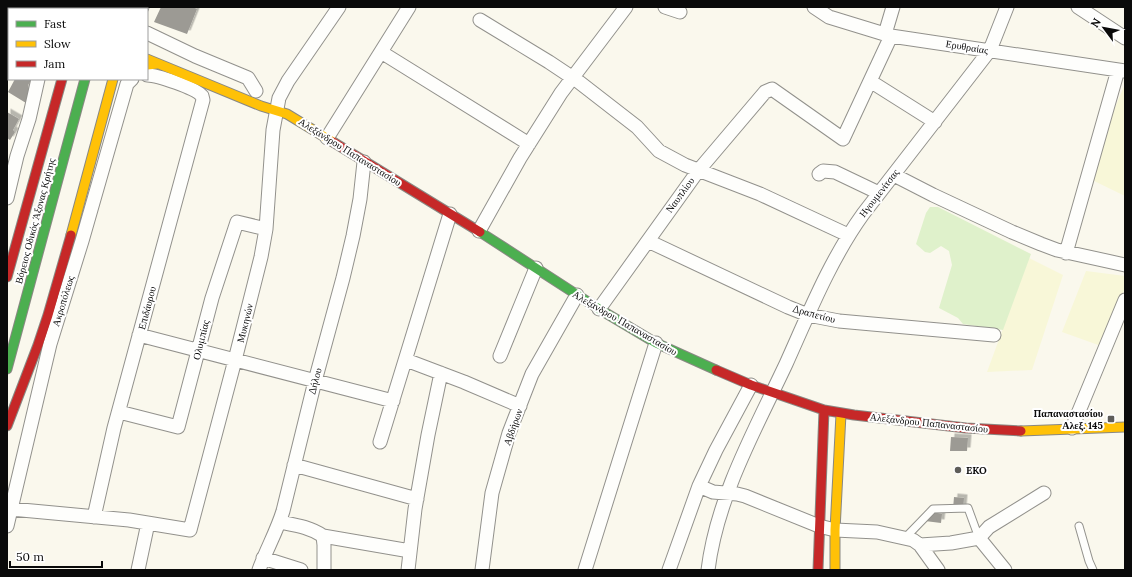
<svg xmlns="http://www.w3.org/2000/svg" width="1132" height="577" viewBox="0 0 1132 577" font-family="Lora,serif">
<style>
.farmland{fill:#f8f7d8}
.green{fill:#dff1cb}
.building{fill:#9c9a94;filter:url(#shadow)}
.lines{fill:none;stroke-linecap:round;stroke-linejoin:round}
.lane-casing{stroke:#92918c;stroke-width:9}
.street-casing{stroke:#92918c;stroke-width:15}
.fast-casing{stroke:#898883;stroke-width:11}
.slow-casing{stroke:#898883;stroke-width:11}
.jam-casing{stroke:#898883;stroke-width:11}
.lane{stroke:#fefefc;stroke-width:7}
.street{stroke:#fefefc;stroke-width:13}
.fast{stroke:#4caf50;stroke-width:9}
.slow{stroke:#ffc107;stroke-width:9}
.jam{stroke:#c62828;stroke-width:9}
.poi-dot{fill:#5e5d59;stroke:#fff;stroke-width:1.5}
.labels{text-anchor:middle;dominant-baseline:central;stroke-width:4;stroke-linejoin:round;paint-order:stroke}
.street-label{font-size:10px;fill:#0a0a0a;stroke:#fff}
.poi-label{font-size:10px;font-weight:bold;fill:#0a0a0a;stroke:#fff;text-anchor:end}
</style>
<defs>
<filter id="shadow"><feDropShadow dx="3.5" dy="-3.5" stdDeviation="0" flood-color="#0004"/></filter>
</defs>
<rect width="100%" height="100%" fill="#faf8ed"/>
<path class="farmland" d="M 1125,84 L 1125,196 L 1090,179 L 1110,119 Z
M 1029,258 L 1063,275 L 1032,370 L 987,372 Z
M 1086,271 L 1125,276 L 1125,288 L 1101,346 L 1062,332 Z"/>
<path class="green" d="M 930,207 L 938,207 L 1031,254 L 1003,330 L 963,324 L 958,318 L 939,308 L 952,265 L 949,251 L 941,246 L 930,253 L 925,252 L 916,244 L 926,213 Z"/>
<path class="building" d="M 161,7 L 192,7 L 197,9 L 187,34 L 154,22 Z
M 7,32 L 9,33 L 9,68 L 7,67 Z
M 15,79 L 32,79 L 28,85 L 29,91 L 27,94 L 30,96 L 26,103 L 8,92 Z
M 7,112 L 19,119 L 13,130 L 15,132 L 10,140 L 7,138 Z
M 951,437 L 968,438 L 967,451 L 950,451 Z
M 954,497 L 964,498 L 963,510 L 953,509 Z
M 927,511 L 942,514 L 941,523 L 925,521 Z"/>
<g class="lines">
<g class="lane-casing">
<path id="lane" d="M 1079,526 L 1089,561 L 1093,570
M 905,538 L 933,509 L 968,508 L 979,538"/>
</g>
<g class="street-casing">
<path id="street" d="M 665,7 L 680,12
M 814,7 L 829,17 L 891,36 L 1125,71
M 1078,7 L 1125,38
M 141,9 L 142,7
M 480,20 L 549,62 L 579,82 L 637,127 L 659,151 L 685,165 L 760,194 L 848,235
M 147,33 L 195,56 L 248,78 L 256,91
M 885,34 L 893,7
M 381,52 L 529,144
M 870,81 L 935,122
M 327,138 L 409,7
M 819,174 L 823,171 L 835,172 L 879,193
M 894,175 L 933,195 L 1012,232 L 1041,244 L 1057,250 L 1125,265
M 7,198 L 17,156 L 29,119 L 38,79
M 479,231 L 520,158 L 561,93 L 626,7
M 648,241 L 788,307 L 808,315 L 839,321 L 994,335
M 1066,253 L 1118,70
M 599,309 L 698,171 L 765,92 L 772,89 L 843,139 L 891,36
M 139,335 L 393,401
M 500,356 L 536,268
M 406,360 L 464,382 L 520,406
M 119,412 L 178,427 L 212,298 L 237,222 L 266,229
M 1072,428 L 1125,300
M 380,442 L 450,214
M 294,465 L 417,499
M 699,486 L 713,492 L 737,494 L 745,496 L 819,526 L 835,530 L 877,532 L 913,540 L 920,545 L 938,570
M 11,509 L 129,520 L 190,530 L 235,360 L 261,257 L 266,229 L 273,130 L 279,98 L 288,81 L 339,7
M 94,517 L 114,428 L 203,100 L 202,96 C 196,88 157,75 147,75
M 280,522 C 295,525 310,527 323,536 L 410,551
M 7,526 L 50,344 L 82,241 L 127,84 L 132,79
M 323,536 L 324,545 L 324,570
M 979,538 L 1005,570
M 920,545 L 951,543 L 979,538 L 989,527 L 1044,493
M 263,558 L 301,570
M 138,570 L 148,523
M 259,570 C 266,550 277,531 283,511 L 315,381 L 343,278 L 353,236 L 360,199 L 364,162
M 408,570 L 415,509 L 428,435 L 441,373
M 482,570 L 492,493 L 509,433 L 532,374 L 577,295
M 585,570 L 656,343
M 669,570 L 699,486 L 716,450 L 751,385
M 708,570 C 717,497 755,430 786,364 C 809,313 830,260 863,214 L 990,50 L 1007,7"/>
</g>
<g class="fast-casing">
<path id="fast" d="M 81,9 L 82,7
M 480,232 L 599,309 L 656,343 L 716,370
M 7,369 L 85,79"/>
</g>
<g class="slow-casing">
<path id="slow" d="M 27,7 L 31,9
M 147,59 L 261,106 L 287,114 L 333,142
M 147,65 L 157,64
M 71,235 L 113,79
M 1021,431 L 1125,427
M 835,570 L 835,530 L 841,414"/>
</g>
<g class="jam-casing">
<path id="jam" d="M 46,7 L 50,9
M 104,7 L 104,9
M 333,142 L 480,232
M 7,277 L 62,79
M 716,370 L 751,385 L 824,410 L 854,415 L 966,428 L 1021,431
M 7,426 L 38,345 L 48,315 L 71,235
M 818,570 L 824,410"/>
</g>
<use href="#lane" class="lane"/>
<use href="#street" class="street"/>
<use href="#fast" class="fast"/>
<use href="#slow" class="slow"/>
<use href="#jam" class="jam"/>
</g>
<g class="poi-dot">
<rect x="1107" y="415" width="8" height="8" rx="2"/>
<circle cx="958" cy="470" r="4"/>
</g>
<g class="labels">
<g class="street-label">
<text transform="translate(967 47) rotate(9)">Ερυθραίας</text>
<text transform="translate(350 152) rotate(32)">Αλεξάνδρου Παπαναστασίου</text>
<text transform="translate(879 193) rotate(-52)">Ηγουμενίτσας</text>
<text transform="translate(680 195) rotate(-54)">Ναυπλίου</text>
<text transform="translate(35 221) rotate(-75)">Βόρειος Οδικός Άξονας Κρήτης</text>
<text transform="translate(63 301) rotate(-73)">Ακροπόλεως</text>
<text transform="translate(147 308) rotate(-75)">Επιδάυρου</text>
<text transform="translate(814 314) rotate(15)">Δραπετίου</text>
<text transform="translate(245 323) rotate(-76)">Μυκηνών</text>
<text transform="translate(625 323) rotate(30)">Αλεξάνδρου Παπαναστασίου</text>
<text transform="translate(201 340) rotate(-76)">Ολυμπίας</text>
<text transform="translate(315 381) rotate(-75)">Δήλου</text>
<text transform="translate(929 423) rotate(6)">Αλεξάνδρου Παπαναστασίου</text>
<text transform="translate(513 427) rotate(-70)">Αβδήρων</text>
</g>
<g class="poi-label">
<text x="1103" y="413">Παπαναστασίου<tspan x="1103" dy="12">Αλεξ. 145</tspan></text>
<text x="966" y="470" text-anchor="start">EKO</text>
</g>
</g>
<rect width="1132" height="577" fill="none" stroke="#0a0a0a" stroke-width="16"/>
<rect x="8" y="8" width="140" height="72" fill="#ffffff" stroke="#9d9d9d"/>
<rect x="16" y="21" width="20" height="6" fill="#4caf50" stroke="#9d9d9d"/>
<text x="44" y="28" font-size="12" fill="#0a0a0a">Fast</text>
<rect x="16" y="41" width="20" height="6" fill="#ffc107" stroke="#9d9d9d"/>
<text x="44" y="48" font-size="12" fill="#0a0a0a">Slow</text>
<rect x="16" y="61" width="20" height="6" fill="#c62828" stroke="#9d9d9d"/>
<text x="44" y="68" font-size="12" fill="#0a0a0a">Jam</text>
<g transform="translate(1104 28) rotate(302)" stroke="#ffffff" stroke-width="3" paint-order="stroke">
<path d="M0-3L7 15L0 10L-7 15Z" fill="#0a0a0a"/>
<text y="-6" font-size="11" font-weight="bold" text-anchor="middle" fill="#0a0a0a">N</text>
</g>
<path d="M10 561v6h92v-6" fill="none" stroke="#0a0a0a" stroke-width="2"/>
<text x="16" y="561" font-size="12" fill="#0a0a0a" stroke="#ffffff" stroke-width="3" paint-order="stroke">50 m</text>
</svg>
